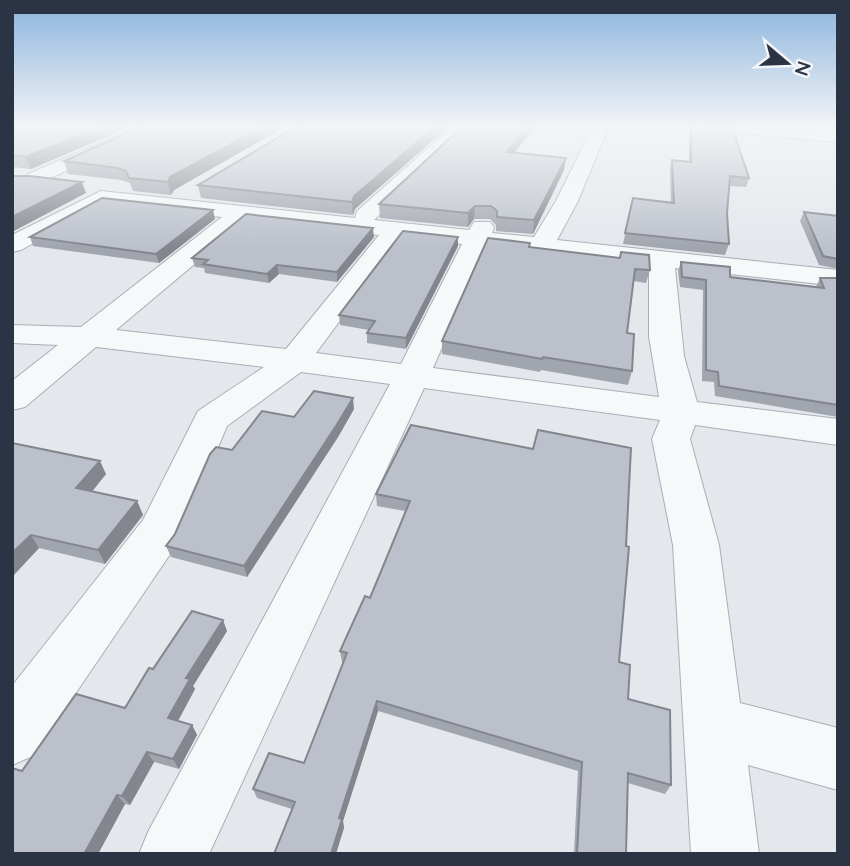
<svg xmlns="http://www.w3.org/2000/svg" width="850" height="866" viewBox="0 0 850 866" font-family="Quicksand,sans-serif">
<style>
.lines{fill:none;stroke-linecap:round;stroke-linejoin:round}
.street-casing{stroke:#a9aeb7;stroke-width:2}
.secondary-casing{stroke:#a9aeb7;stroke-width:2}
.street{fill:#f7f8fa;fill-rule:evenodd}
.secondary{fill:#fff;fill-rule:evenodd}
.wall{fill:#a1a5ae}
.shaded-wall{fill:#83868d}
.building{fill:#bbc0ca;stroke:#83868d;stroke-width:2}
</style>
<rect width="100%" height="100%" fill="#e4e7ec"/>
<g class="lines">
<g class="street-casing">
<path id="street" d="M 140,126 L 163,126 L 42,182 L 28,182 L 25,178 L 28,174 Z
M 453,126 L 471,126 L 374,220 L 469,230 L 474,222 L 490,222 L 494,227 L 492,233 L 534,237 L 556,201 L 593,126 L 609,126 L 578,201 L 557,240 L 838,270 L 838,286 L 675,268 L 684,356 L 697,402 L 838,419 L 838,445 L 695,425 L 690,439 L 719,545 L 740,703 L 838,728 L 838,790 L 748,765 L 759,854 L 691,854 L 673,545 L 652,439 L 660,420 L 424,388 L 209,854 L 139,854 L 149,830 L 390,384 L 301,372 L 227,426 L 177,544 L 33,756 L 12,765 L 12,686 L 143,520 L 198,411 L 264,367 L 96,347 L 25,407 L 12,410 L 12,381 L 58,345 L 12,343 L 12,325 L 81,327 L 222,217 L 104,204 L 21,250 L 12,252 L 12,235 L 101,191 L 355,218 L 357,211 ZM 247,220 L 379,235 L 286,349 L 116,330 ZM 402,237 L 462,244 L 401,364 L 316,353 ZM 486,247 L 649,265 L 649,337 L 659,397 L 433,368 Z
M 707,126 L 776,126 L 838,132 L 838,142 L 715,131 Z"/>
</g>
<g class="secondary-casing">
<path id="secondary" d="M 803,126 L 829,126 L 838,129 L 838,140 Z"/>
</g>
<use href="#street" class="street"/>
<use href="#secondary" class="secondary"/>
</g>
<path class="wall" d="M 12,126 L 132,126 L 31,169 L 12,167 Z
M 142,126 L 286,126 L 174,190 L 171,195 L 133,191 L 130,183 L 121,180 L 68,174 L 64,161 Z
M 449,126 L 355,209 L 353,215 L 201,198 L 198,185 Z
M 463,126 L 535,126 L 514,152 L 566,158 L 564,170 L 533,234 L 496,231 L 496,225 L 490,219 L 474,219 L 468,227 L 380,218 L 379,204 Z
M 689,126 L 732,127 L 749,178 L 746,187 L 729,186 L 727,213 L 729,244 L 725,255 L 623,244 L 633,198 L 671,203 L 670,169 L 672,160 L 689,161 Z
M 804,212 L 838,216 L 838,269 L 819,265 L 800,221 Z
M 215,219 L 159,263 L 33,246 L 30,237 Z
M 374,237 L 337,282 L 279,274 L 269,283 L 205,273 L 204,268 L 195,267 L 192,258 Z
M 458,246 L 406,349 L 367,343 L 367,333 L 369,330 L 340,325 L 339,315 Z
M 530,247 L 650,270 L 646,283 L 633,281 L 627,333 L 632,371 L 628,385 L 541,370 L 540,372 L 442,354 L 442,341 Z
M 681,262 L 730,277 L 816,287 L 820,278 L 838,278 L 838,417 L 715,396 L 714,382 L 702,381 L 703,290 L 680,287 L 678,271 Z
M 354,409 L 338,437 L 247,577 L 171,557 L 166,546 L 232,450 L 294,417 Z
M 411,425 L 619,662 L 628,699 L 671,785 L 665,794 L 628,783 L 626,854 L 574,854 L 578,771 L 378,711 L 343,821 L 344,828 L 292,809 L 257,798 L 253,789 L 304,763 L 344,662 L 342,662 L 340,651 L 370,598 L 405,511 L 377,506 L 376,494 Z
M 12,443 L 106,474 L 92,492 L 137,501 L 143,515 L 105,564 L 39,548 L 12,577 Z
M 227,631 L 193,686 L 195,689 L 178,721 L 192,725 L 197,735 L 179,769 L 154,762 L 130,805 L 125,804 L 98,854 L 12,854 L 22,771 L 125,708 L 153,669 Z"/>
<path class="shaded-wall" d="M 103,126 L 132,126 L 31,169 L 26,157 Z
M 264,126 L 286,126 L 174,190 L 171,195 L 168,182 L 170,177 Z
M 436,126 L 449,126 L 355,209 L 353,215 L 352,202 L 354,196 Z
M 527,126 L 535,126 L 506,164 L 507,152 Z
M 566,158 L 564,170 L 533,234 L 534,220 Z
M 82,182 L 86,193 L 12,232 L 12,217 Z
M 475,206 L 474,219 L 468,227 L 468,213 Z
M 213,210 L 215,219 L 159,263 L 156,254 Z
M 373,228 L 374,237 L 337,282 L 337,272 Z
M 458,237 L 458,246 L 406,349 L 406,338 Z
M 277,265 L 279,274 L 269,283 L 267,274 Z
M 353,398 L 354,409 L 338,437 L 247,577 L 244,566 Z
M 100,461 L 106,474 L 83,502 L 76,488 Z
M 137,501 L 143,515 L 105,564 L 98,550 Z
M 31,535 L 39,548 L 12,577 L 12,553 Z
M 223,620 L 227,631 L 193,686 L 195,689 L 174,728 L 168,718 L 186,678 Z
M 377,701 L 378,711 L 343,821 L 344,828 L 336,854 L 331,854 L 339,818 Z
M 192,725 L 197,735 L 179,769 L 173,759 Z
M 147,752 L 154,762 L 130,805 L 122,796 Z
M 117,795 L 125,804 L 98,854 L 84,854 Z"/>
<path class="building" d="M 12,126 L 103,126 L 26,157 L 12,155 Z
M 142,126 L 264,126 L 170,177 L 168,182 L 129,178 L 126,171 L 117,168 L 64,161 Z
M 298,126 L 436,126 L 354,196 L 352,202 L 198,185 Z
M 463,126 L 527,126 L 507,152 L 566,158 L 534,220 L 497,217 L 497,211 L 491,206 L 475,206 L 468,213 L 379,204 Z
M 691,126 L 732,127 L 749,178 L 730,176 L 727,213 L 729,244 L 625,233 L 633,198 L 674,203 L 672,160 L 691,162 Z
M 12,176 L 30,176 L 82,182 L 12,217 Z
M 102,198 L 213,210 L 156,254 L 30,237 Z
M 804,212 L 838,216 L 838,259 L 823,256 Z
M 246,214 L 373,228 L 337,272 L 277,265 L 267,274 L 203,264 L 208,260 L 192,258 Z
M 403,231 L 458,237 L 406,338 L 367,333 L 375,321 L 339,315 Z
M 488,238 L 530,243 L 529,247 L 620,258 L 621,252 L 649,255 L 650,270 L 635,269 L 627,333 L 634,334 L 632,371 L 543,357 L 542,359 L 442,341 Z
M 681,262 L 730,267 L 730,277 L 824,288 L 820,278 L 838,278 L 838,405 L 719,386 L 718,372 L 706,370 L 706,280 L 682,277 Z
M 314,391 L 353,398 L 336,426 L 244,566 L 166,546 L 175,534 L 210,454 L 216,447 L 232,450 L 262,411 L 294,417 Z
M 411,425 L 533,449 L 538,430 L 631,448 L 626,546 L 629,547 L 619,662 L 630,665 L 628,699 L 670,710 L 671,785 L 628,773 L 626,854 L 577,854 L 582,762 L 377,701 L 339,818 L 342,819 L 331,854 L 274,854 L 295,802 L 253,789 L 269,753 L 304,763 L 347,653 L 340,651 L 365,596 L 370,598 L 410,501 L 376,494 Z
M 12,443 L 100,461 L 76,488 L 137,501 L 98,550 L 31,535 L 12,553 Z
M 192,611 L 223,620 L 186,678 L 190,679 L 168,718 L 192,725 L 173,759 L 147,752 L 122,796 L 117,795 L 84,854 L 12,854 L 12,768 L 22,771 L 76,694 L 125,708 L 149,668 L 153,669 Z"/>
<linearGradient id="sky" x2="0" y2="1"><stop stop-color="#8bb4dd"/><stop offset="0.51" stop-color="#f3f4f6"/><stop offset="1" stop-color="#f3f4f6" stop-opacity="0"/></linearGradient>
<rect width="850" height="248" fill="url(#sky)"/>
<rect width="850" height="866" fill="none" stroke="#2b3445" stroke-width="28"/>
<g transform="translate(787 63) rotate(109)" stroke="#f4f6f9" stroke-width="5" paint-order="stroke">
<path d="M0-5L12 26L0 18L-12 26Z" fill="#2b3445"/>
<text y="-10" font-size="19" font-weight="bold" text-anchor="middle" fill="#2b3445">N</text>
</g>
</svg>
